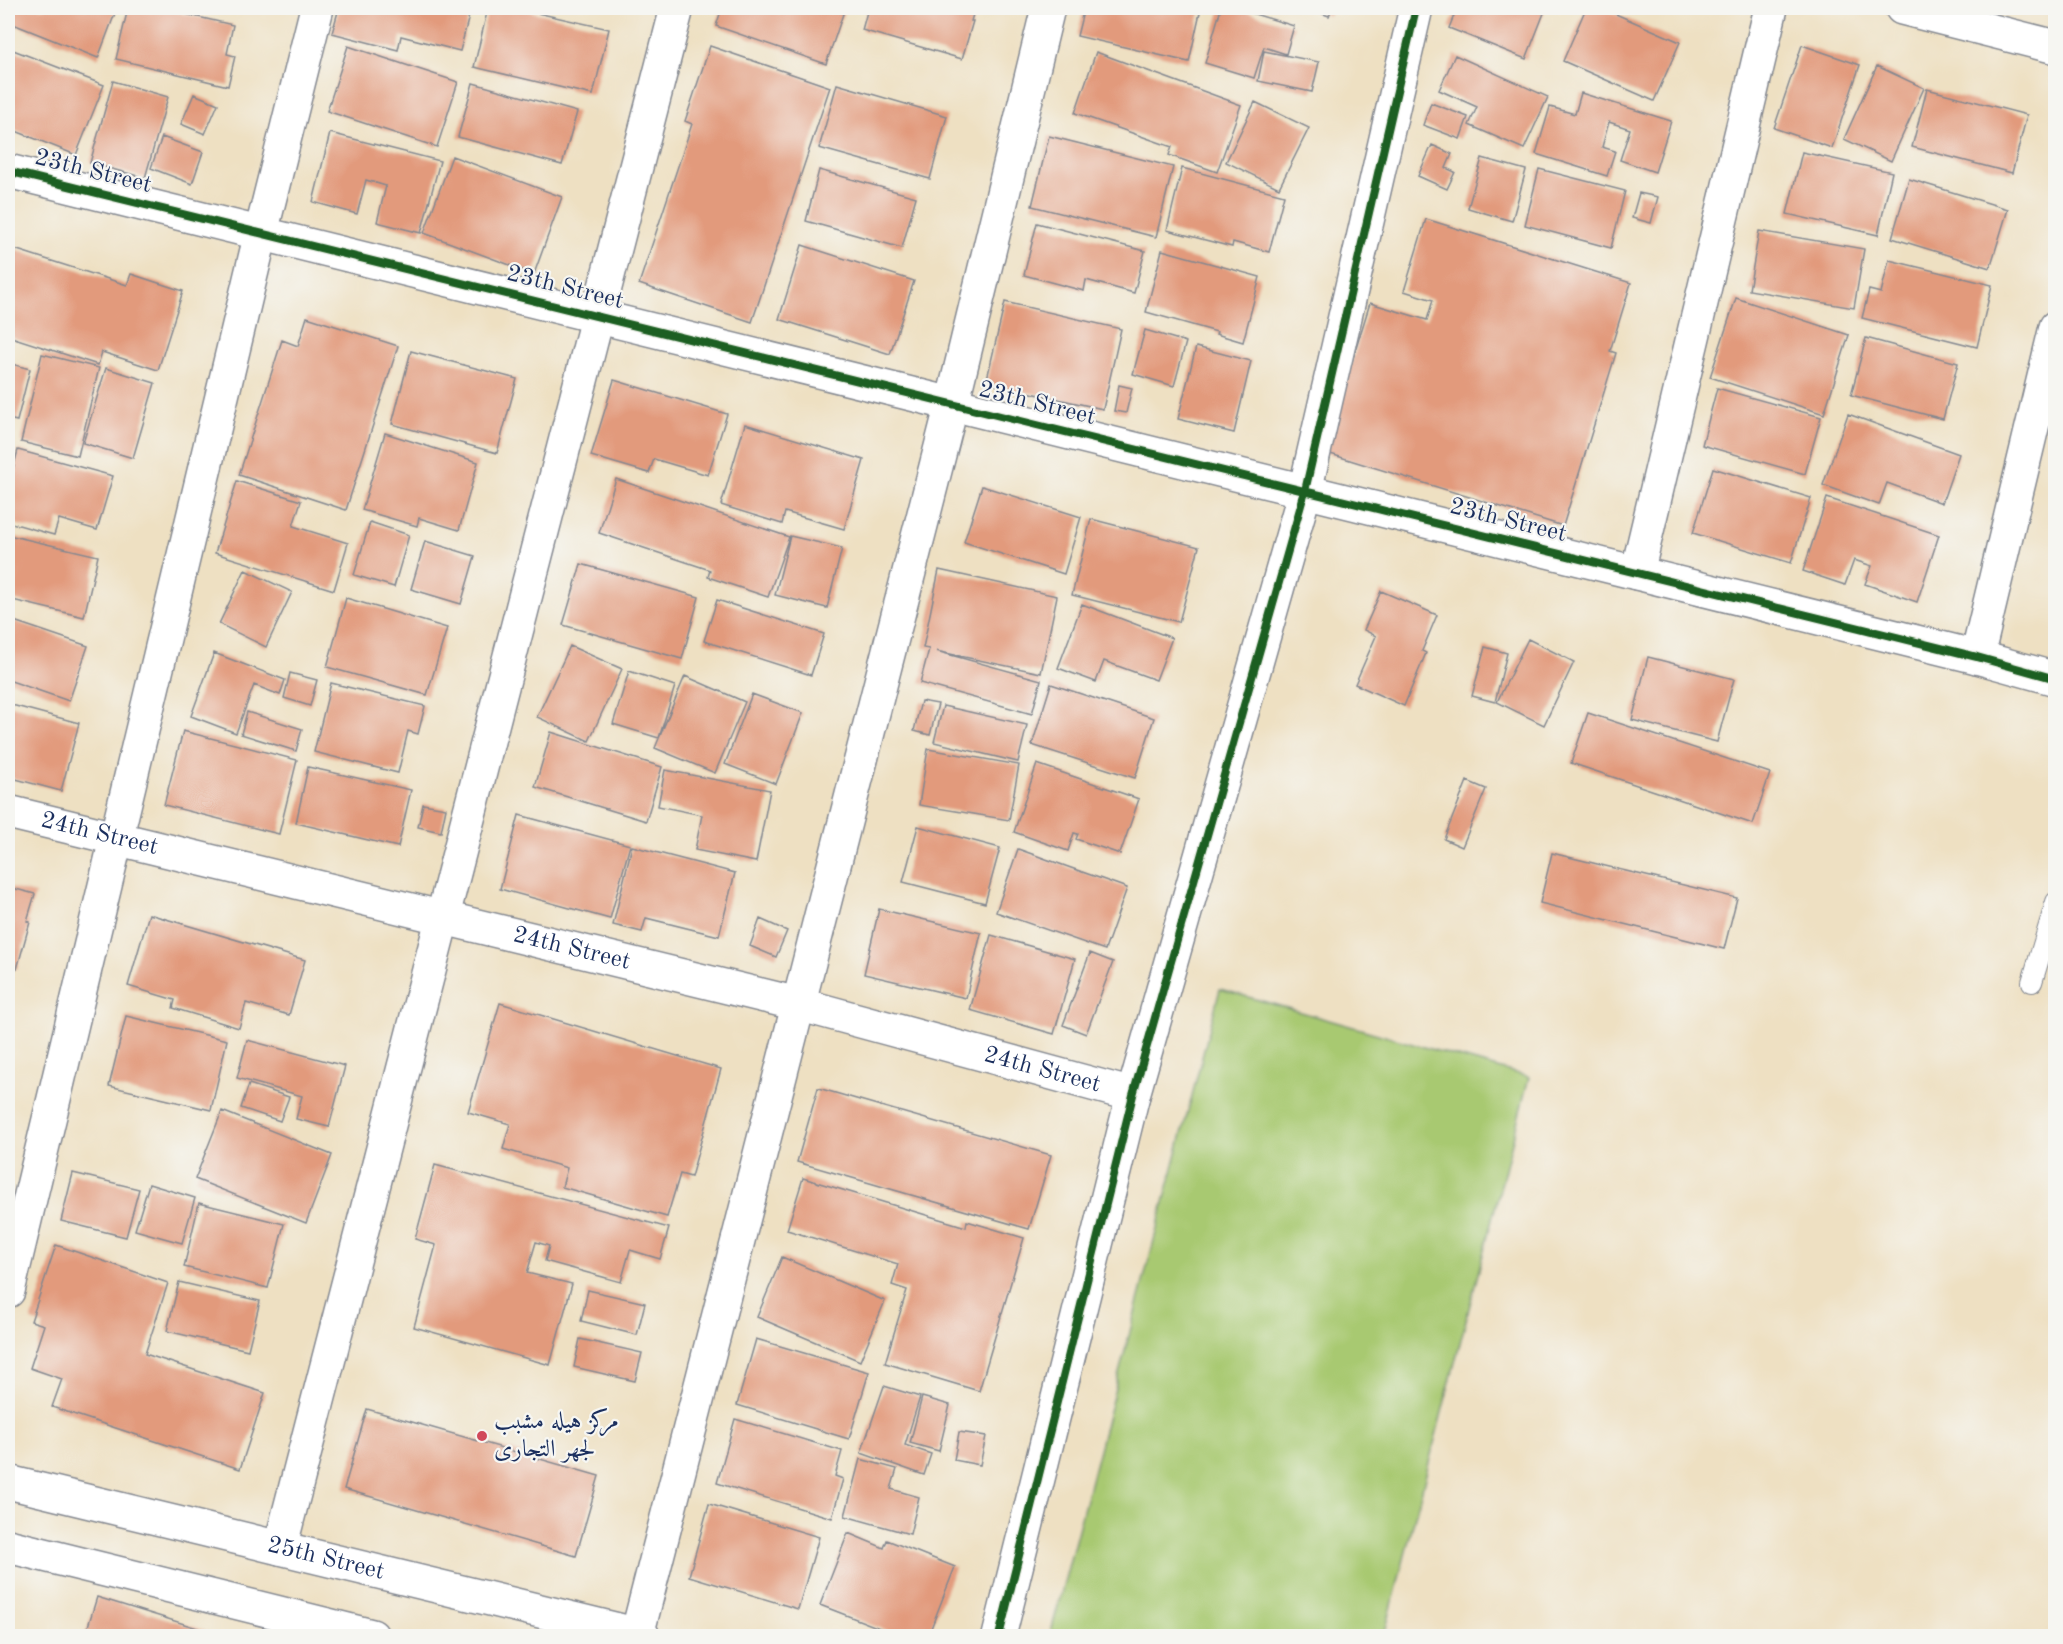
<svg xmlns="http://www.w3.org/2000/svg" width="2063" height="1644" viewBox="0 0 2063 1644" font-family="'Old Standard TT',Amiri,serif">
<style>
.green{fill:#a8c971;stroke:#627c68;stroke-width:1.5}
.building{fill:#e29a7b}
.lines{fill:none;stroke-linecap:round;stroke-linejoin:round}
.lane-casing{stroke:#848890;stroke-width:22}
.street-casing{stroke:#848890;stroke-width:36}
.lane{stroke:#fff;stroke-width:20}
.street{stroke:#fff;stroke-width:33}
.cycleway-casing{stroke:#f6f6f2;stroke-width:11}
.cycleway{stroke:#1b5e20;stroke-width:8}
.poi-dot{fill:#d1495b;stroke:#f6f6f2;stroke-width:2}
.labels{text-anchor:middle;dominant-baseline:central;stroke-width:4.5;stroke-linejoin:round;paint-order:stroke}
.street-label{font-size:24px;fill:#1b2f5e;stroke:#f6f6f2}
.poi-label{font-size:24px;fill:#1b2f5e;stroke:#f6f6f2;text-anchor:start}
</style>
<rect width="100%" height="100%" fill="#f6f6f2"/>
<filter id="ink" filterUnits="userSpaceOnUse"><feTurbulence type="fractalNoise" baseFrequency=".0167" numOctaves="2"/><feDisplacementMap in="SourceGraphic" scale="12" xChannelSelector="R" yChannelSelector="G"/><feConvolveMatrix kernelMatrix="1 2 1 2 8 2 1 2 1" color-interpolation-filters="sRGB"/></filter>
<filter id="wash" filterUnits="userSpaceOnUse"><feTurbulence type="fractalNoise" baseFrequency=".008" numOctaves="4" result="noise"/><feDisplacementMap in="SourceGraphic" scale="24" xChannelSelector="R" yChannelSelector="G"/><feGaussianBlur stdDeviation="1.35" result="paint"/><feColorMatrix in="noise" values="0 0 0 0 0 0 0 0 0 0 0 0 0 0 0 0 0 1.4 0 .05"/><feComposite in="paint" operator="in"/></filter>
<g filter="url(#wash)">
<rect width="100%" height="100%" fill="#eee0c2"/>
<path class="green" d="M 1220,989 L 1529,1077 L 1384,1636 L 1050,1636 Z"/>
<g id="blocks">
<path class="building" d="M 13,8 L 117,8 L 98,58 L 8,22 Z
M 128,8 L 159,8 L 233,25 L 227,54 L 235,56 L 228,86 L 116,59 Z
M 339,8 L 471,8 L 460,51 L 401,36 L 398,50 L 332,33 Z
M 488,8 L 515,8 L 609,29 L 593,95 L 474,67 Z
M 722,8 L 845,8 L 826,64 L 716,26 Z
M 868,8 L 975,8 L 971,21 L 973,21 L 962,59 L 862,30 Z
M 1084,8 L 1201,8 L 1189,62 L 1077,36 Z
M 1221,8 L 1235,8 L 1294,26 L 1286,54 L 1264,47 L 1254,78 L 1205,63 Z
M 1307,8 L 1332,8 L 1329,16 Z
M 1457,8 L 1546,8 L 1526,59 L 1449,28 Z
M 1586,8 L 1602,8 L 1680,42 L 1654,101 L 1563,61 Z
M 1802,45 L 1860,65 L 1832,148 L 1774,128 Z
M 348,46 L 458,82 L 437,147 L 327,111 Z
M 710,46 L 830,87 L 752,322 L 639,284 L 692,124 L 685,121 Z
M 8,48 L 104,85 L 76,155 L 8,128 Z
M 1264,51 L 1319,62 L 1312,92 L 1258,81 Z
M 1096,52 L 1241,105 L 1217,172 L 1169,155 L 1172,147 L 1075,113 Z
M 1455,55 L 1548,97 L 1524,149 L 1469,125 L 1477,107 L 1439,90 Z
M 1877,66 L 1924,88 L 1891,161 L 1844,139 Z
M 113,81 L 168,97 L 145,178 L 90,163 Z
M 473,83 L 577,112 L 562,165 L 458,137 Z
M 837,84 L 947,116 L 930,179 L 819,148 Z
M 1927,89 L 2027,115 L 2012,173 L 1912,147 Z
M 1581,93 L 1671,121 L 1655,172 L 1620,160 L 1630,129 L 1609,122 L 1602,147 L 1615,151 L 1607,176 L 1536,154 L 1550,107 L 1575,114 Z
M 194,94 L 218,104 L 205,134 L 181,124 Z
M 1255,102 L 1309,128 L 1279,188 L 1226,162 Z
M 1431,103 L 1468,117 L 1460,139 L 1423,125 Z
M 330,133 L 440,161 L 421,233 L 377,222 L 386,186 L 366,180 L 357,214 L 313,202 Z
M 1049,136 L 1173,167 L 1156,237 L 1032,206 Z
M 162,137 L 203,152 L 192,184 L 151,168 Z
M 1432,145 L 1452,154 L 1446,168 L 1455,172 L 1447,189 L 1418,176 Z
M 1802,152 L 1892,172 L 1878,235 L 1787,214 Z
M 452,156 L 562,197 L 534,274 L 424,233 Z
M 1482,158 L 1526,170 L 1512,221 L 1468,208 Z
M 1182,168 L 1284,195 L 1269,252 L 1233,242 L 1232,247 L 1167,230 Z
M 1539,169 L 1625,191 L 1611,248 L 1525,225 Z
M 819,170 L 916,197 L 902,248 L 806,221 Z
M 1909,179 L 2008,209 L 1990,268 L 1892,238 Z
M 1639,193 L 1658,197 L 1651,223 L 1632,218 Z
M 1426,219 L 1631,283 L 1610,351 L 1616,353 L 1563,526 L 1324,452 L 1370,303 L 1427,320 L 1433,300 L 1404,291 Z
M 1037,223 L 1145,251 L 1134,293 L 1086,280 L 1084,291 L 1024,275 Z
M 1759,231 L 1864,249 L 1854,308 L 1749,290 Z
M 802,245 L 914,281 L 890,354 L 779,319 Z
M 8,247 L 127,285 L 131,274 L 183,291 L 158,370 L 102,352 L 98,365 L 8,336 Z
M 1162,250 L 1260,277 L 1243,342 L 1216,334 L 1217,332 L 1146,312 Z
M 1889,260 L 1992,285 L 1977,347 L 1862,318 L 1869,290 L 1881,293 Z
M 1736,298 L 1849,335 L 1824,414 L 1710,377 Z
M 1005,302 L 1121,329 L 1103,409 L 986,383 Z
M 307,317 L 398,346 L 346,510 L 239,475 L 282,340 L 298,346 Z
M 1145,330 L 1186,342 L 1174,386 L 1133,374 Z
M 1866,338 L 1958,363 L 1943,419 L 1851,395 Z
M 1196,347 L 1251,361 L 1234,433 L 1178,419 Z
M 411,351 L 517,379 L 497,453 L 392,424 Z
M 42,354 L 99,368 L 78,456 L 21,442 Z
M 8,363 L 30,369 L 17,421 L 8,419 Z
M 106,368 L 155,383 L 133,458 L 83,443 Z
M 614,380 L 727,414 L 708,475 L 654,459 L 649,473 L 591,456 Z
M 1119,385 L 1132,388 L 1126,413 L 1114,411 Z
M 1717,388 L 1821,417 L 1805,474 L 1702,445 Z
M 1848,414 L 1959,454 L 1942,503 L 1887,483 L 1879,505 L 1823,485 Z
M 745,424 L 864,460 L 844,529 L 785,512 L 782,524 L 721,505 Z
M 385,433 L 478,462 L 459,530 L 419,518 L 417,526 L 362,510 Z
M 18,450 L 113,476 L 97,530 L 59,519 L 54,535 L 8,522 L 8,488 Z
M 1713,468 L 1811,498 L 1791,563 L 1693,533 Z
M 616,479 L 789,537 L 768,597 L 708,577 L 710,570 L 599,533 Z
M 237,481 L 301,501 L 293,526 L 348,543 L 334,590 L 215,553 Z
M 982,486 L 1081,517 L 1064,574 L 964,542 Z
M 1827,498 L 1939,535 L 1917,602 L 1865,584 L 1872,566 L 1854,560 L 1845,585 L 1803,571 Z
M 1091,519 L 1199,547 L 1179,622 L 1072,595 Z
M 370,522 L 409,535 L 394,587 L 354,575 Z
M 8,535 L 98,556 L 84,617 L 8,599 Z
M 790,536 L 842,548 L 827,608 L 775,595 Z
M 425,541 L 475,556 L 461,604 L 411,589 Z
M 581,564 L 699,597 L 682,659 L 563,625 Z
M 245,570 L 292,592 L 266,647 L 219,624 Z
M 939,570 L 1057,596 L 1041,673 L 936,651 L 1041,680 L 1032,714 L 920,683 L 929,649 L 923,648 Z
M 1381,591 L 1437,615 L 1422,651 L 1426,653 L 1404,706 L 1355,684 L 1376,636 L 1364,630 Z
M 346,598 L 447,628 L 427,695 L 327,667 Z
M 717,600 L 824,634 L 811,675 L 704,641 Z
M 1082,604 L 1172,638 L 1156,680 L 1104,661 L 1096,682 L 1058,668 Z
M 8,619 L 88,646 L 69,701 L 8,680 Z
M 1528,639 L 1574,662 L 1544,725 L 1497,702 Z
M 570,646 L 622,669 L 589,741 L 537,717 Z
M 1485,647 L 1507,653 L 1495,702 L 1472,696 Z
M 214,653 L 285,680 L 280,695 L 254,685 L 236,733 L 191,716 Z
M 1648,657 L 1734,679 L 1717,742 L 1632,720 Z
M 629,671 L 675,686 L 659,738 L 613,724 Z
M 290,673 L 317,680 L 310,706 L 284,698 Z
M 685,676 L 745,702 L 715,773 L 655,748 Z
M 331,683 L 425,706 L 418,734 L 408,731 L 398,773 L 314,752 Z
M 1051,684 L 1154,718 L 1135,778 L 1032,745 Z
M 752,694 L 803,713 L 776,784 L 725,764 Z
M 921,701 L 938,704 L 930,735 L 914,731 Z
M 8,704 L 79,723 L 61,791 L 8,777 Z
M 943,706 L 1027,725 L 1018,762 L 934,742 Z
M 247,712 L 302,729 L 296,751 L 241,734 Z
M 1588,713 L 1770,773 L 1753,824 L 1571,763 Z
M 183,731 L 297,760 L 279,834 L 164,805 Z
M 551,732 L 662,767 L 646,821 L 535,787 Z
M 928,749 L 1019,765 L 1009,820 L 919,805 Z
M 1037,764 L 1139,799 L 1120,854 L 1076,839 L 1078,834 L 1074,833 L 1068,851 L 1014,832 Z
M 308,767 L 411,790 L 398,847 L 296,823 Z
M 665,770 L 770,790 L 756,862 L 695,850 L 702,815 L 658,806 Z
M 1467,781 L 1486,789 L 1462,847 L 1444,839 Z
M 423,804 L 446,808 L 441,832 L 418,827 Z
M 519,815 L 630,845 L 610,919 L 500,889 Z
M 918,826 L 1000,848 L 985,903 L 903,882 Z
M 632,846 L 735,873 L 719,936 L 646,918 L 642,932 L 613,925 Z
M 1018,849 L 1127,888 L 1105,950 L 996,912 Z
M 1552,853 L 1737,898 L 1724,949 L 1540,903 Z
M 8,887 L 35,894 L 27,921 L 30,922 L 17,969 L 8,967 Z
M 879,909 L 981,933 L 966,998 L 864,974 Z
M 149,914 L 305,960 L 289,1015 L 246,1003 L 239,1028 L 173,1008 L 175,1000 L 128,986 Z
M 760,919 L 787,931 L 776,957 L 750,946 Z
M 991,935 L 1075,959 L 1054,1034 L 970,1010 Z
M 1090,953 L 1113,962 L 1086,1034 L 1063,1025 Z
M 500,1003 L 721,1069 L 691,1177 L 680,1174 L 667,1217 L 562,1187 L 567,1168 L 503,1149 L 510,1124 L 468,1112 Z
M 126,1016 L 227,1040 L 211,1110 L 109,1086 Z
M 247,1040 L 345,1066 L 329,1127 L 296,1119 L 302,1096 L 237,1078 Z
M 249,1084 L 289,1097 L 280,1121 L 241,1108 Z
M 818,1088 L 1051,1155 L 1029,1229 L 797,1162 Z
M 222,1111 L 332,1155 L 306,1223 L 195,1179 Z
M 435,1165 L 669,1228 L 660,1259 L 630,1250 L 621,1282 L 545,1261 L 549,1246 L 536,1242 L 527,1273 L 572,1284 L 550,1365 L 414,1327 L 436,1245 L 415,1239 Z
M 73,1173 L 139,1189 L 126,1237 L 61,1221 Z
M 803,1178 L 966,1227 L 967,1221 L 1024,1238 L 979,1391 L 885,1363 L 907,1290 L 892,1285 L 898,1264 L 787,1230 Z
M 149,1184 L 195,1198 L 182,1243 L 135,1230 Z
M 199,1203 L 284,1224 L 268,1288 L 184,1267 Z
M 56,1245 L 168,1283 L 145,1354 L 265,1393 L 240,1469 L 52,1407 L 62,1379 L 30,1368 L 44,1325 L 31,1321 Z
M 782,1257 L 885,1301 L 860,1361 L 757,1317 Z
M 179,1282 L 260,1301 L 248,1350 L 167,1331 Z
M 588,1290 L 645,1303 L 637,1335 L 581,1321 Z
M 580,1339 L 642,1353 L 635,1381 L 574,1367 Z
M 756,1339 L 869,1372 L 849,1439 L 737,1405 Z
M 884,1386 L 920,1397 L 905,1445 L 931,1454 L 924,1475 L 861,1453 Z
M 922,1397 L 950,1405 L 939,1451 L 910,1443 Z
M 367,1409 L 599,1476 L 576,1556 L 344,1489 Z
M 735,1419 L 842,1451 L 835,1476 L 843,1479 L 832,1518 L 717,1483 Z
M 959,1432 L 986,1436 L 980,1465 L 954,1460 Z
M 860,1459 L 897,1469 L 891,1489 L 919,1497 L 910,1534 L 845,1516 Z
M 709,1504 L 819,1537 L 798,1609 L 689,1576 Z
M 848,1533 L 884,1548 L 887,1540 L 955,1567 L 928,1636 L 900,1636 L 820,1605 Z
M 97,1597 L 207,1631 L 206,1636 L 85,1636 Z"/>
</g>
</g>
<g filter="url(#ink)">
<use href="#blocks" fill-opacity="0" stroke="#848890" stroke-width="1.5"/>
<g class="lines">
<g class="lane-casing">
<path id="lane" d="M 2032,982 L 2056,902"/>
</g>
<g class="street-casing">
<g id="street">
<path d="M 1902,8 L 2056,47"/>
<path d="M 8,171 L 1977,657 L 2056,679"/>
<path d="M 1637,573 L 1771,8"/>
<path d="M 1977,657 L 2056,327"/>
<path id="s1" d="M 8,812 L 798,1004 L 1133,1095"/>
<path d="M 8,1291 L 261,233 L 317,8"/>
<path id="s2" d="M 8,1482 L 643,1636"/>
<path d="M 8,1546 L 372,1636"/>
<path d="M 280,1548 L 677,8"/>
<path d="M 637,1635 L 952,404 L 1048,8"/>
<path d="M 999,1636 L 1133,1095 L 1305,491 L 1416,8"/>
</g>
</g>
<use href="#lane" class="lane"/>
<use href="#street" class="street"/>
<g class="cycleway-casing">
<path id="cycleway" d="M 8,171 L 1977,657 L 2056,679
M 999,1636 L 1133,1095 L 1305,491 L 1416,8"/>
</g>
<use href="#cycleway" class="cycleway"/>
</g>
</g>
<circle class="poi-dot" cx="482" cy="1436" r="6"/>
<g class="labels">
<g class="street-label">
<text transform="translate(93 172) rotate(14)">23th Street</text>
<text transform="translate(565 288) rotate(14)">23th Street</text>
<text transform="translate(1037 404) rotate(14)">23th Street</text>
<text transform="translate(1508 521) rotate(14)">23th Street</text>
<text stroke="none"><textPath href="#s1" startOffset="94">24th Street</textPath></text>
<text stroke="none"><textPath href="#s1" startOffset="580">24th Street</textPath></text>
<text stroke="none"><textPath href="#s1" startOffset="1066">24th Street</textPath></text>
<text stroke="none"><textPath href="#s2" startOffset="327">25th Street</textPath></text>
</g>
<g class="poi-label">
<text x="494" y="1422">مركز هيله مشبب<tspan x="494" dy="28">لجهر التجارى</tspan></text>
</g>
</g>
<rect width="2063" height="1644" fill="none" stroke="#f6f6f2" stroke-width="30"/>
</svg>
